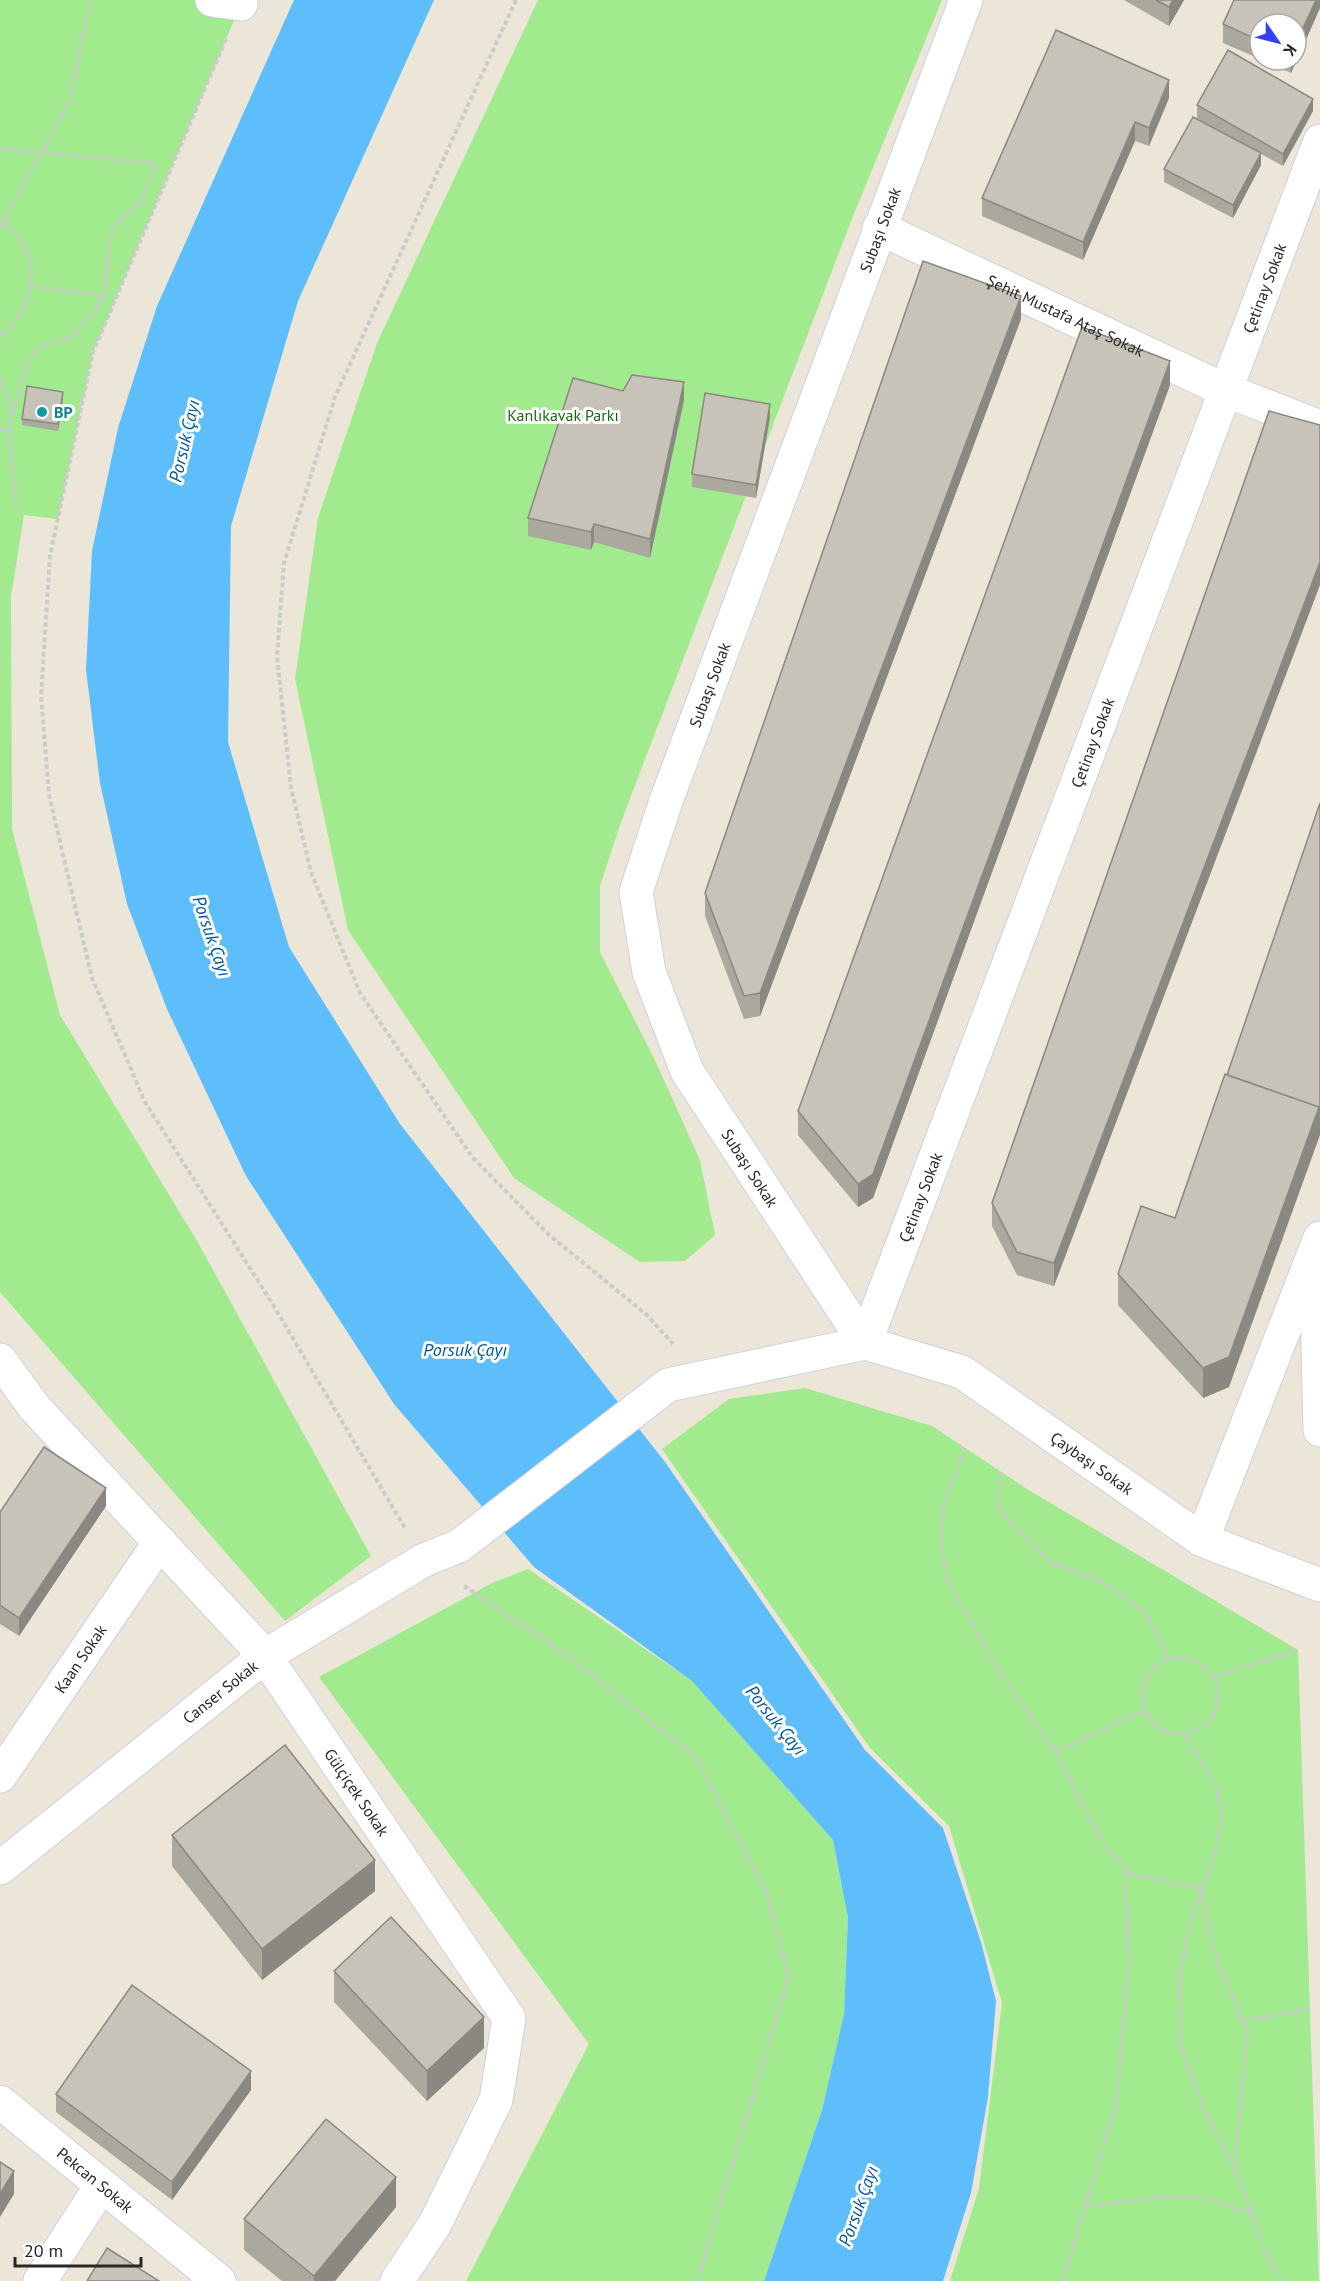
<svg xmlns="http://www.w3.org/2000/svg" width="1320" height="2281" viewBox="0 0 1320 2281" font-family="'PT Sans',sans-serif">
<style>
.green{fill:#a1ea8d}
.water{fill:#5ebefb}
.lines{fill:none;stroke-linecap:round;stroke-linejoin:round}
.street-casing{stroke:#cdcee3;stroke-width:35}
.path{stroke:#cbcbcb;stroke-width:4;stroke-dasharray:4.5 3;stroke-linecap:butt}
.street{stroke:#fff;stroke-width:33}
.wall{fill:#aba89e}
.shaded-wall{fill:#8b8881}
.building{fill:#c7c3b8;stroke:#8b8881;stroke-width:1.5}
.culture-dot{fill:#0f9aa8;stroke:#fff;stroke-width:2}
.labels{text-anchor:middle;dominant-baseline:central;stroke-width:6;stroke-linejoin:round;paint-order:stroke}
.street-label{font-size:16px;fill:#282828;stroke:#fff}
.culture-label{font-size:16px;font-weight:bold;fill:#0d838f;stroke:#fff;text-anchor:start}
.park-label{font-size:16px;fill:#196b12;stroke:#fff}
.water-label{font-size:18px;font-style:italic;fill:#0057a4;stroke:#fff}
</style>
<rect width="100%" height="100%" fill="#ece6d8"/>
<path class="green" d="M 0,0 L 212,0 L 241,4 L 93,352 L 58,519 L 24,515 L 11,596 L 12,829 L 60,1015 L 197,1241 L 371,1556 L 285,1621 L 0,1292 Z
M 538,0 L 942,0 L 853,216 L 621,822 L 600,886 L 600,952 L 653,1056 L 700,1160 L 715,1235 L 685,1261 L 640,1262 L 514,1178 L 348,930 L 295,679 L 318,518 L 377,343 Z
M 805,1388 L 932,1426 L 1027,1489 L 1298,1650 L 1319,2281 L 950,2281 L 979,2188 L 1002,2003 L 949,1826 L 870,1748 L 662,1449 L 729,1399 Z
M 528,1569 L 692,1681 L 833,1840 L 848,1918 L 844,2014 L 822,2110 L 764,2281 L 466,2281 L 589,2044 L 319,1677 L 494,1582 Z"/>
<path class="water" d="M 294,0 L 434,0 L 298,301 L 231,526 L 228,742 L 289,947 L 400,1124 L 665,1462 L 865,1750 L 943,1828 L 981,1942 L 996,2001 L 988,2097 L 971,2193 L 943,2281 L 764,2281 L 822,2110 L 844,2014 L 848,1918 L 833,1840 L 692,1681 L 534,1567 L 394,1404 L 246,1176 L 167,1009 L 127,904 L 100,783 L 86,670 L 92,551 L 118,428 L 157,306 Z"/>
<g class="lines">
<g class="street-casing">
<g id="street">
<path d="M 212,0 L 241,4"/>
<path id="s1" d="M 879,228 L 1225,390 L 1320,427"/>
<path d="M 1320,1293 L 1317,1306 L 1320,1430"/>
<path id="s2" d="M 865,1343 L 687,1071 L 649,972 L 636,892 L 666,801 L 966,0"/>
<path id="s3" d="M 865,1343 L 1320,141"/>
<path id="s4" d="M 0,1360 L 35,1408 L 265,1656 L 509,2018 L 496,2100 L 435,2224 L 397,2281"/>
<path d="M 1202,1540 L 1320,1238"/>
<path id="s5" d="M 0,1776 L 160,1542"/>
<path id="s6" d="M 0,1868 L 265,1656 L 424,1560 L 459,1546 L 668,1385 L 865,1343 L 962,1372 L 1202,1540 L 1320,1585"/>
<path id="s7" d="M 0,2102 L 219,2281"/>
<path d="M 40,2281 L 101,2186"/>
</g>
</g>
<path class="path" d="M 516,0 L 335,397 L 284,563 L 277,656 L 291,788 L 311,872 L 360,993 L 473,1158 L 548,1234 L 647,1315 L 673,1344
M 226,39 L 93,352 L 50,556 L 41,696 L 49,795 L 92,978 L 145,1102 L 272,1303 L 405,1528
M 0,149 L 155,163 L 141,203 L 120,219 L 110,236 L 104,296 L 94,313 L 70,338 L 37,348 L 27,366 L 12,414
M 0,227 L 70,100 L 90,0
M 30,286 L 104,296
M 0,336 C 37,305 44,252 3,221
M 0,376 L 12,414 L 9,431 L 16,505
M 0,430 L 9,431
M 965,1448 L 943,1507 L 941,1545 L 948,1581 L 991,1658 L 1055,1752 L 1103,1843 L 1131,1874 L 1202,1889 L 1211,1943 L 1247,2032 L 1235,2168
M 1001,1472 L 997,1508 L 1050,1562 L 1101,1581 L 1145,1612 L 1169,1659
M 464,1586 L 545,1639 L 695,1756 L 766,1891 L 789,1976 L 697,2281
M1142 1696a38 38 0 1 1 76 0a38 38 0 1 1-76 0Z
M 1213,1677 L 1298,1650
M 1184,1734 L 1217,1787 L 1222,1821 L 1213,1859 L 1192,1916 L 1180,1974 L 1180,2045 L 1206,2114 L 1238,2175 L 1263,2246 L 1282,2281
M 1055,1752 L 1145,1710
M 1243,2021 L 1310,2009
M 1085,2207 L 1151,2198 L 1208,2198 L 1251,2214
M 1063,2281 L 1117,2099 L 1129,1959 L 1125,1868"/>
<use href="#street" class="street"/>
</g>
<path class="wall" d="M 1124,0 L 1184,0 L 1169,26 Z
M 1320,0 L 1320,8 L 1291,73 L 1261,60 L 1296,60 L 1260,24 L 1260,59 L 1223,43 L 1223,24 Z
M 1169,98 L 1149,146 L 1135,141 L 1083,260 L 982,216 L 982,198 Z
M 1197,105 L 1313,111 L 1283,166 L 1261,154 L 1261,165 L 1233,218 L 1164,182 L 1164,169 L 1227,135 L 1197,118 Z
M 1021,319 L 760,1016 L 744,1019 L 705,916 L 705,893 Z
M 1170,385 L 873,1198 L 858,1207 L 798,1135 L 798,1111 Z
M 623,391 L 684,400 L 650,558 L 594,542 L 591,550 L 528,536 L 528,518 Z
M 63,398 L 58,431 L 22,425 L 22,419 Z
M 1269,411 L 1054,1286 L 1017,1275 L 992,1226 L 992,1203 Z
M 770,417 L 756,498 L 692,487 L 692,474 Z
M 1118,1274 L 1229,1387 L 1203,1398 L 1118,1305 Z
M 106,1506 L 19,1636 L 0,1624 L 0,1512 Z
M 172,1835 L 375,1891 L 262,1980 L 172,1866 Z
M 334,1971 L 484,2048 L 427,2101 L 334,2002 Z
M 251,2090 L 172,2200 L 56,2112 L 56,2094 Z
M 396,2207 L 335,2281 L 282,2281 L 244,2250 L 244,2219 Z"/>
<path class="shaded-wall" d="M 1173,0 L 1184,0 L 1169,26 L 1169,7 Z
M 1316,0 L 1320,0 L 1320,8 L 1291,73 L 1291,60 L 1296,60 L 1296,43 Z
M 1169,80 L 1169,98 L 1149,146 L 1149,128 Z
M 1313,99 L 1313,111 L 1283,166 L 1283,154 Z
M 1135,122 L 1135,141 L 1083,260 L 1083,242 Z
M 1261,153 L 1261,165 L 1233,218 L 1233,205 Z
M 1021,296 L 1021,319 L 760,1016 L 760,993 Z
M 1170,361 L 1170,385 L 873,1198 L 858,1207 L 858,1184 Z
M 684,382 L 684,400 L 650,558 L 650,539 Z
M 63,392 L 63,398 L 58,431 L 58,424 Z
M 770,404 L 770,417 L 756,498 L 756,485 Z
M 594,524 L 594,542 L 591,550 L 591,532 Z
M 1320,562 L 1320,585 L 1054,1286 L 1054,1263 Z
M 1319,1107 L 1320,1112 L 1320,1135 L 1229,1387 L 1203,1398 L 1203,1368 Z
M 106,1488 L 106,1506 L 19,1636 L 19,1618 Z
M 375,1860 L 375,1891 L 262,1980 L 262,1949 Z
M 484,2017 L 484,2048 L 427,2101 L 427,2071 Z
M 251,2071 L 251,2090 L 172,2200 L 172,2182 Z
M 14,2171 L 14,2194 L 0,2217 L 0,2194 Z
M 396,2177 L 396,2207 L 335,2281 L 314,2281 L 314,2276 Z"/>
<path class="building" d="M 1156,0 L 1173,0 L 1169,7 Z
M 1234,0 L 1316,0 L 1296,43 L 1296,24 L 1260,24 L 1260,41 L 1223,24 Z
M 1056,30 L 1169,80 L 1149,128 L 1135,122 L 1083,242 L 982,198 Z
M 1228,50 L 1313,99 L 1283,154 L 1197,105 Z
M 1193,117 L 1261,153 L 1233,205 L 1164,169 Z
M 923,261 L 1021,296 L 760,993 L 744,996 L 705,893 Z
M 1082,327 L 1170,361 L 873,1174 L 858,1184 L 798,1111 Z
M 632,375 L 684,382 L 650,539 L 594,524 L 591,532 L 528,518 L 573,378 L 623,391 Z
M 27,386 L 63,392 L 58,424 L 22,419 Z
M 705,393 L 770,404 L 756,485 L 692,474 Z
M 1269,411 L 1320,425 L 1320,562 L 1054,1263 L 1017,1252 L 992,1203 Z
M 1320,803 L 1320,1112 L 1319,1115 L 1319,1107 L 1227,1075 Z
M 1225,1074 L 1319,1107 L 1229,1357 L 1203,1368 L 1118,1274 L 1141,1206 L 1175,1218 Z
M 44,1447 L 106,1488 L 19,1618 L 0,1605 L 0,1512 Z
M 285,1745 L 375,1860 L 262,1949 L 172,1835 Z
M 391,1917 L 484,2017 L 427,2071 L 334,1971 Z
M 132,1985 L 251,2071 L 172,2182 L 56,2094 Z
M 326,2119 L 396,2177 L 314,2276 L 244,2219 Z
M 0,2162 L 14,2171 L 0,2194 Z
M 107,2248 L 159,2281 L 87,2281 Z"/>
<circle class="culture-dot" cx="42" cy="412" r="6"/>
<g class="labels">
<g class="street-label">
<text stroke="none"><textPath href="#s2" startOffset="1218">Subaşı Sokak</textPath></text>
<text stroke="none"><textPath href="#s3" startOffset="1128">Çetinay Sokak</textPath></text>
<text stroke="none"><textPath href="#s1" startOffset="206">Şehit Mustafa Ataş Sokak</textPath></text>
<text stroke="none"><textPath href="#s2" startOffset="732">Subaşı Sokak</textPath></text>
<text stroke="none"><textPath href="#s3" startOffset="642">Çetinay Sokak</textPath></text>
<text transform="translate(750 1168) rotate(57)">Subaşı Sokak</text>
<text stroke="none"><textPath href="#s3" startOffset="156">Çetinay Sokak</textPath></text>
<text stroke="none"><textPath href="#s6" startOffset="1288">Çaybaşı Sokak</textPath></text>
<text stroke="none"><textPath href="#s5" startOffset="142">Kaan Sokak</textPath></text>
<text stroke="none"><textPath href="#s6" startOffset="282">Canser Sokak</textPath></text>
<text stroke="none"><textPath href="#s4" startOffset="562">Gülçiçek Sokak</textPath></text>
<text stroke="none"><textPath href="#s7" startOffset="123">Pekcan Sokak</textPath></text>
</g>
<g class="culture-label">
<text x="54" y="412">BP</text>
</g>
<g class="park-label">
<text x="563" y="415">Kanlıkavak Parkı</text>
</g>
<g class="water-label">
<text transform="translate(184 441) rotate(-77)">Porsuk Çayı</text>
<text transform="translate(212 936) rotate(71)">Porsuk Çayı</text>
<text x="465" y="1349">Porsuk Çayı</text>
<text transform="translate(776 1720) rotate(51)">Porsuk Çayı</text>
<text transform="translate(858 2206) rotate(-70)">Porsuk Çayı</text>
</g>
</g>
<g transform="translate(1278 42) rotate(125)"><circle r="28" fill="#ffffff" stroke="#a9a9a9" stroke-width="1.5"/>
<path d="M0-4.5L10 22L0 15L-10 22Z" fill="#323fff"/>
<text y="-9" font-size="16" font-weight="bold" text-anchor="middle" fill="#282828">K</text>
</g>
<path d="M15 2257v9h126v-9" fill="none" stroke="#282828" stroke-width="3"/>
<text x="24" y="2257" font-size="18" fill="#282828" stroke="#ffffff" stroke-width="4.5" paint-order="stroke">20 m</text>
</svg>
